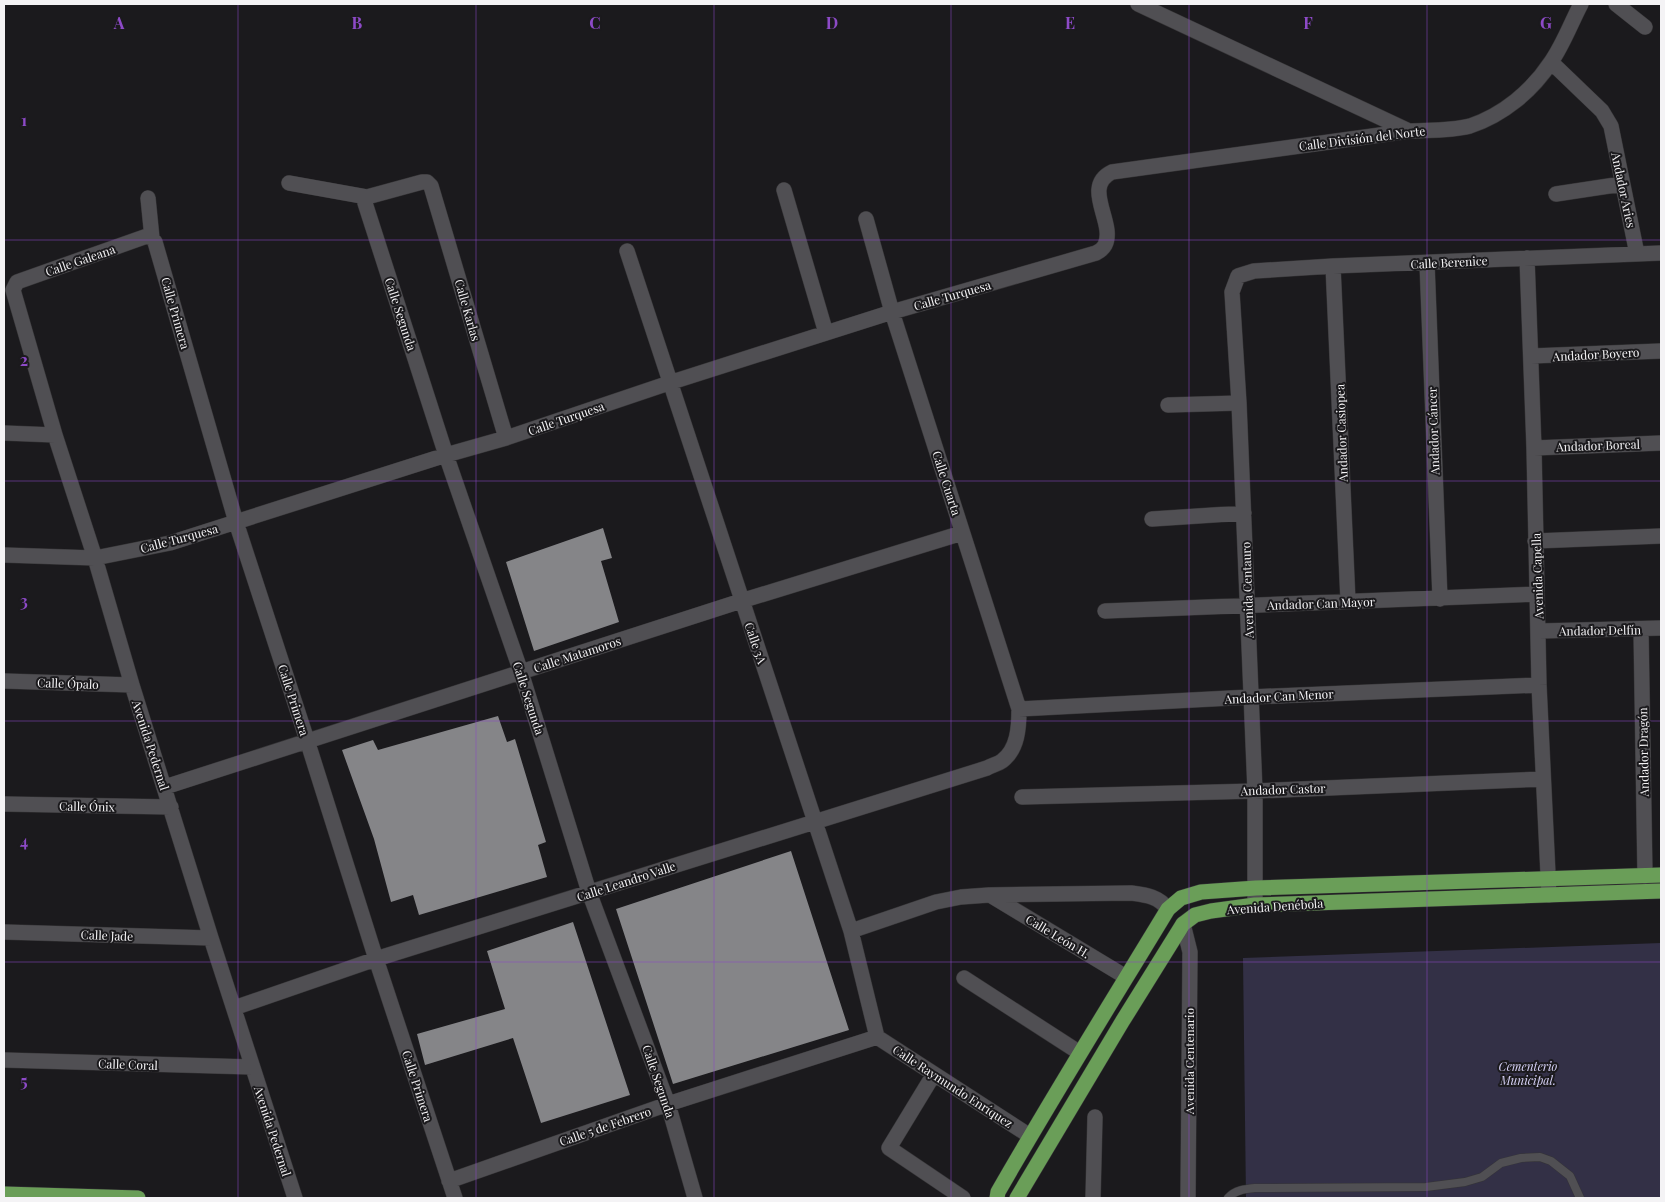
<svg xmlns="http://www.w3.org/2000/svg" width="1665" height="1202" viewBox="0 0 1665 1202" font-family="'Playfair Display',serif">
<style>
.green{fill:#333046}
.building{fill:#858588}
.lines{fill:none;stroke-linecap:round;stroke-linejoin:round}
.lane-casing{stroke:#363537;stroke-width:9}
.street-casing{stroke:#363537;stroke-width:16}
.primary-casing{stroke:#363537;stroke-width:16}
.lane{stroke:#504f53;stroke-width:8}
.street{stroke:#504f53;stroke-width:15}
.primary{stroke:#6a9e58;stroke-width:15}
.grid{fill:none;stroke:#8d4ac7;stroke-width:1;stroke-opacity:0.55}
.labels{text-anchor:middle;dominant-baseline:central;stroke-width:4;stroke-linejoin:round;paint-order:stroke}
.street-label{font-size:12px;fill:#f4f3f5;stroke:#1b1a1d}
.park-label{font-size:12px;font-style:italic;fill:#d6d1f6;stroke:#1b1a1d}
.grid-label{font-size:16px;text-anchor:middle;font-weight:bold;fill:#8d4ac7;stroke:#1b1a1d;stroke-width:4;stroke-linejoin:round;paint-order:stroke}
</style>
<rect width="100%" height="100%" fill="#1b1a1d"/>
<path class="green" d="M 1661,943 L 1661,1198 L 1246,1198 L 1243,958 Z"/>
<path class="building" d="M 603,528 L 612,558 L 601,561 L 619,622 L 534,651 L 506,562 Z
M 498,716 L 507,742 L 515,739 L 546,842 L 538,845 L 547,877 L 419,915 L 413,895 L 391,902 L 374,839 L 342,750 L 373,740 L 378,750 Z
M 791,851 L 849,1030 L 673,1084 L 616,909 Z
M 573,922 L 630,1095 L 541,1123 L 513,1038 L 425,1065 L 417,1034 L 505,1009 L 487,951 Z"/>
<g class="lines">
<g class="lane-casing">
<path id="lane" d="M 1228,1198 C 1235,1190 1245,1189 1255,1188 L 1426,1187 L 1465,1182 L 1482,1177 L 1501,1163 L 1521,1158 L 1540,1157 L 1551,1161 L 1570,1176 L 1580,1198"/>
</g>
<g class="street-casing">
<path id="street" d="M 1138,4 L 1409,131
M 1616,4 L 1645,27
M 1551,62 L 1602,111 L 1611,126 L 1637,254
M 289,183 L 367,197
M 784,190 L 826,333
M 1556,194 L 1622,184
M 367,197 L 365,203 L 446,455 L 521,672 L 589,892 L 668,1104 L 695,1198
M 367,197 L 422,182 L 427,182 L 431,186 L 506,438
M 148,198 L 152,238 L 155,242 L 236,522 L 307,740 L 376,959 L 455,1198
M 152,238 L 147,236 L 17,282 L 13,290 L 55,435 L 95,558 L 132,685 L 211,938 L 295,1198
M 627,251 L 851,931 L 877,1037
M 1527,258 L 1534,448 L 1539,685 L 1549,895
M 1427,263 L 1440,599
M 1333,266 L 1348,601
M 1531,356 L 1661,351
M 1168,405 L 1239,403
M 4,433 L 55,435
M 1534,448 L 1661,443
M 1152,519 L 1244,513
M 1535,541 L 1661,536
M 4,555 L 95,558 L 170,543 L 446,455 L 506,438 L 672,382 L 892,312 L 1096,253 C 1100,251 1103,249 1105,245 C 1116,223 1081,187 1112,172 L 1409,131 C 1428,130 1451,131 1470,126 C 1503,115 1532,91 1551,62 C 1563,45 1571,23 1581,4
M 1105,611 L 1537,594
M 1641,629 L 1645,876
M 1539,631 L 1661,628
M 4,681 L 132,685
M 1019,709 L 1250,697 L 1539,685
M 165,787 L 741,601 L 962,533
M 1022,797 L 1255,791 L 1543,779
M 4,804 L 171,807
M 990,895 L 1126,977
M 1255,905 L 1255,791 L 1239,403 L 1232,292 L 1238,276 L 1254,271 L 1333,266 L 1661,253
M 1183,924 L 1190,952 L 1188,1198
M 851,931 L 936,902 L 961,897 L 989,895 L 1131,893 C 1146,895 1158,896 1168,909
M 4,932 L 211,938
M 964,978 L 1080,1053
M 234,1008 L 376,959 L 987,768 C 992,765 998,764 1002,761 C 1018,749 1019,727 1019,709 L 892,312 L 866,219
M 877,1037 L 1030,1136
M 4,1060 L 252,1067
M 934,1074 L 889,1148 L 963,1198
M 449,1181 L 668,1104 L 877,1037
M 1093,1198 L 1095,1117"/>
</g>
<g class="primary-casing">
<path id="primary" d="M 4,1194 L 138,1198
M 997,1198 L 998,1192 C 1053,1096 1111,1003 1168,909 L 1181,898 L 1201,892 L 1256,888 L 1661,875
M 1017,1198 L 1122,1022 L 1183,924 L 1195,915 L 1211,911 L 1255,905 L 1661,891"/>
</g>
<use href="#lane" class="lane"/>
<use href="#street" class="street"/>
<use href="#primary" class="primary"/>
</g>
<path class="grid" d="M 238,4 L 238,1198M 476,4 L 476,1198M 714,4 L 714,1198M 951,4 L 951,1198M 1189,4 L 1189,1198M 1427,4 L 1427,1198M 4,240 L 1661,240M 4,481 L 1661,481M 4,721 L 1661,721M 4,962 L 1661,962"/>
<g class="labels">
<g class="street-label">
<text transform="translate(1362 138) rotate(-7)">Calle División del Norte</text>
<text transform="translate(1624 190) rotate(78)">Andador Aries</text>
<text transform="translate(80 260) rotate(-19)">Calle Galeana</text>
<text transform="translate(1449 262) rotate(-3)">Calle Berenice</text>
<text transform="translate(952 295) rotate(-16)">Calle Turquesa</text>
<text transform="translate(468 310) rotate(74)">Calle Karlas</text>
<text transform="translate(176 313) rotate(74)">Calle Primera</text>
<text transform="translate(401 314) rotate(72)">Calle Segunda</text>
<text transform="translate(1596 354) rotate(-3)">Andador Boyero</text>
<text transform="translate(566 418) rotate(-19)">Calle Turquesa</text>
<text transform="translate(1433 431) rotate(-92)">Andador Cáncer</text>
<text transform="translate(1341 433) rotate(-92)">Andador Casiopea</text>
<text transform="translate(1598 445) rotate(-2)">Andador Boreal</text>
<text transform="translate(947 483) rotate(72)">Calle Cuarta</text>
<text transform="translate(179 538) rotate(-15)">Calle Turquesa</text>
<text transform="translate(1537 576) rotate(-92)">Avenida Capella</text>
<text transform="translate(1247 590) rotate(-92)">Avenida Centauro</text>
<text transform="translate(1321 603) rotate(-2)">Andador Can Mayor</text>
<text transform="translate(1600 630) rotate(-1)">Andador Delfín</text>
<text transform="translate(756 643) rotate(71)">Calle 3A</text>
<text transform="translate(577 654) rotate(-18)">Calle Matamoros</text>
<text transform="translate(68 683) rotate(2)">Calle Ópalo</text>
<text transform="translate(1279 696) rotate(-3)">Andador Can Menor</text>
<text transform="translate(529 698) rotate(72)">Calle Segunda</text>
<text transform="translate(294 700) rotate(72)">Calle Primera</text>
<text transform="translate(151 745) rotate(72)">Avenida Pedernal</text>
<text transform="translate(1643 752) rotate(-91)">Andador Dragón</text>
<text transform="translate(1283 789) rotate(-2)">Andador Castor</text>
<text transform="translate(87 806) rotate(1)">Calle Ónix</text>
<text transform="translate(626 881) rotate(-18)">Calle Leandro Valle</text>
<text transform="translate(1275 906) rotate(-4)">Avenida Denébola</text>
<text transform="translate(107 935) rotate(2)">Calle Jade</text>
<text transform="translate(1058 936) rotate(31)">Calle León H.</text>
<text transform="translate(1189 1061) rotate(-90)">Avenida Centenario</text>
<text transform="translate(128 1064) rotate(2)">Calle Coral</text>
<text transform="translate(659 1081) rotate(71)">Calle Segunda</text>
<text transform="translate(418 1086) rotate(72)">Calle Primera</text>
<text transform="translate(953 1086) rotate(33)">Calle Raymundo Enríquez</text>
<text transform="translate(605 1126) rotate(-19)">Calle 5 de Febrero</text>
<text transform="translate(273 1131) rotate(72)">Avenida Pedernal</text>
</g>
<g class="park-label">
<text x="1528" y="1066">Cementerio<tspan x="1528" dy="14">Municipal.</tspan></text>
</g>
</g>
<g class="grid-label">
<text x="119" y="29">A</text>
<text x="357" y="29">B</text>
<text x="595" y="29">C</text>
<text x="832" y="29">D</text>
<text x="1070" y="29">E</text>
<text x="1308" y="29">F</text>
<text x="1546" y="29">G</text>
<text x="24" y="126">1</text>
<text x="24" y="366">2</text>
<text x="24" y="607">3</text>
<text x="24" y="847">4</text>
<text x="24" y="1087">5</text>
</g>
<rect width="1665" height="1202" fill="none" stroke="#f4f3f5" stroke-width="10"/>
</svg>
